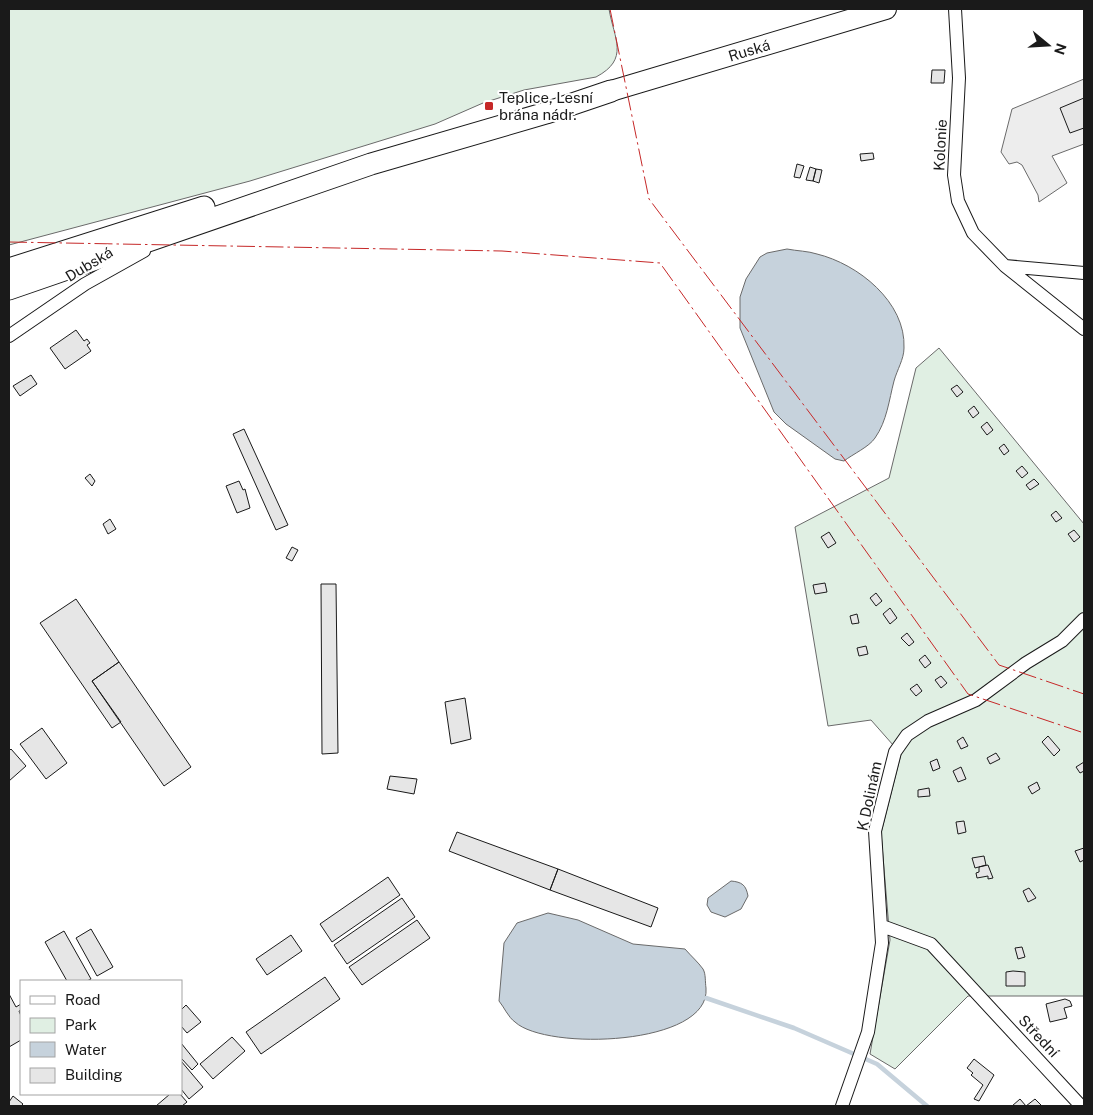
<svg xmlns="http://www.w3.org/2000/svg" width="1093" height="1115" viewBox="0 0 1093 1115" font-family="'Public Sans',sans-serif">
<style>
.green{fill:#e0efe3;stroke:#6a6a6a}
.parking{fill:#ededed;stroke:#6a6a6a}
.water{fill:#c6d2dc;stroke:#6a6a6a}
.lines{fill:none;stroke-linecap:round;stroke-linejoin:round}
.stream{stroke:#c6d2dc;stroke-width:4.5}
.building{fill:#e6e6e6;stroke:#1a1a1a}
.minor-casing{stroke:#1a1a1a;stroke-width:14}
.primary-casing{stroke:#1a1a1a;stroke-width:22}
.trunk-casing{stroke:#1a1a1a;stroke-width:23}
.minor{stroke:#fff;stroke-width:12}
.primary{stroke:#fff;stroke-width:20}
.trunk{stroke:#fff;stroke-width:21}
.power{stroke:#c62828;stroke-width:1;stroke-dasharray:18 4 2.5 4;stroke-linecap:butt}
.poi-dot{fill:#c62828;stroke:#fff;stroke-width:2}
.labels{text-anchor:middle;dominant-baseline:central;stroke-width:4;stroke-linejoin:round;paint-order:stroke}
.street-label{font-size:15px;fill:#1a1a1a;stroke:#fff}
.poi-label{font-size:15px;fill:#1a1a1a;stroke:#fff;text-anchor:start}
</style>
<rect width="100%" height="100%" fill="#fff"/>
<path class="green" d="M 9,9 L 609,9 C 614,39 630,59 596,77 L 524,90 L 483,103 L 435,124 L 250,181 L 9,245 Z
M 939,348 L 1084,524 L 1084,996 L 968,996 L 895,1069 L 870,1054 L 890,940 L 881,833 L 901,754 L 871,720 L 828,726 L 795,527 L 889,478 L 916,368 Z"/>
<path class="parking" d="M 1084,79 L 1084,144 L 1052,156 L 1067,183 L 1039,202 L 1038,195 L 1022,165 L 1017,162 L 1009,164 L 1001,152 L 1012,109 Z"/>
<path class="water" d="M 787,249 C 797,251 808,251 817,254 C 858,264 906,302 904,348 C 904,359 897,370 894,381 C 889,400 887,421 875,438 C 869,447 853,454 844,461 L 835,459 L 786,424 L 774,412 L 740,328 L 740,297 L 746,279 L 760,257 L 767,253 Z
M 731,881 C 742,882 746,885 748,896 L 741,909 L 725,917 L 711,912 L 707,905 L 708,898 Z
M 548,913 L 578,920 L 633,944 L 685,949 C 691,956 698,962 703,969 C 706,974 705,982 706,988 C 711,1046 546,1051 515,1022 C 508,1017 504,1007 499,1001 L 504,943 L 517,923 Z"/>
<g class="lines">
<path class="stream" d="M 706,998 L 794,1028 L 877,1064 L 927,1106"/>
</g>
<path class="building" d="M 932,70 L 945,70 L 944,83 L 931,83 Z
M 1084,98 L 1084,128 L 1070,133 L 1060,108 Z
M 873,153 L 874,159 L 861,161 L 860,154 Z
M 797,164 L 804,166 L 800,178 L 794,177 Z
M 810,167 L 816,169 L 813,181 L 806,180 Z
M 816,169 L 822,170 L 819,183 L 813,181 Z
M 76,330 L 84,341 L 87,339 L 90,343 L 87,345 L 91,351 L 65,369 L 50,348 Z
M 31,375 L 37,384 L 20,396 L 13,386 Z
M 957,385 L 963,392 L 957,397 L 951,389 Z
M 974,406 L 979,413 L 973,418 L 968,411 Z
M 987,422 L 993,430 L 987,435 L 981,427 Z
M 244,429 L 288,525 L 276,530 L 233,434 Z
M 1004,444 L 1009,451 L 1004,455 L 999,448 Z
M 1022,466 L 1028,473 L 1022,478 L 1016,471 Z
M 90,474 L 95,481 L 92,486 L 85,478 Z
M 1034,479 L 1039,484 L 1030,490 L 1026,485 Z
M 239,481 L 243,490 L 245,489 L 250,508 L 237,513 L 226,486 Z
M 1056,511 L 1062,518 L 1056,522 L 1051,515 Z
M 110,519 L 116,529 L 108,534 L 103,524 Z
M 1074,530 L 1080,537 L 1074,542 L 1068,534 Z
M 829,532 L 836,543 L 828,548 L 821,537 Z
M 292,547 L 298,550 L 292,561 L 286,558 Z
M 825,583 L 827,592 L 815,594 L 813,585 Z
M 321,584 L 336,584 L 338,753 L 322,754 Z
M 876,593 L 882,601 L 876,606 L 870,598 Z
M 76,599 L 119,662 L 92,681 L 121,722 L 112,728 L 40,623 Z
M 890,608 L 897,618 L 890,624 L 883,614 Z
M 857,614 L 859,623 L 852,624 L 850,616 Z
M 907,633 L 914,642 L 909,646 L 901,638 Z
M 866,646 L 868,654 L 859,656 L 857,648 Z
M 925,655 L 931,663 L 925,668 L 919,660 Z
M 119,662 L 191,767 L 164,786 L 92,681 Z
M 941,676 L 947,683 L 941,688 L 935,680 Z
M 917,684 L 922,691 L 916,696 L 910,689 Z
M 465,698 L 471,739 L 451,744 L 445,702 Z
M 42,728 L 67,763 L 46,779 L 20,744 Z
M 1048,736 L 1060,750 L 1054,756 L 1042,742 Z
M 963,737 L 968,746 L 961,749 L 957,741 Z
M 11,749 L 26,766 L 9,781 L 9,751 Z
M 996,753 L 1000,759 L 990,764 L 987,758 Z
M 937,759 L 940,768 L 933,771 L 930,762 Z
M 1084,762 L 1084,771 L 1080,773 L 1076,767 Z
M 961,767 L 966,779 L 958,782 L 953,771 Z
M 390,776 L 417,779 L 414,794 L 387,789 Z
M 1037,782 L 1040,789 L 1032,794 L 1028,787 Z
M 929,788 L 930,796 L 918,797 L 918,790 Z
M 964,821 L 966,832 L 958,834 L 956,822 Z
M 457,832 L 558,869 L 550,890 L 449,851 Z
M 1084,848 L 1084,860 L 1080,862 L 1075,851 Z
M 984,856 L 986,865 L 975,868 L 972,858 Z
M 988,865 L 993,878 L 988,879 L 988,876 L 977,878 L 976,873 L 979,872 L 979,867 Z
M 558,869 L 658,908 L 651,927 L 550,890 Z
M 388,877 L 400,895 L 332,942 L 320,924 Z
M 1029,888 L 1036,898 L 1028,902 L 1023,891 Z
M 402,898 L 415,917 L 347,964 L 334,945 Z
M 417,920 L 430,938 L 362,985 L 349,967 Z
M 91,929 L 113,967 L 97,976 L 76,938 Z
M 64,931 L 91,979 L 87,981 L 67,981 L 45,942 Z
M 291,935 L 302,951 L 267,975 L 256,959 Z
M 1022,947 L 1025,957 L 1018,959 L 1015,948 Z
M 1013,971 L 1025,972 L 1025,986 L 1006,986 L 1006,972 Z
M 325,977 L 340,999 L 261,1054 L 246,1032 Z
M 9,994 L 16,1007 L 21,1004 L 21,1010 L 19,1011 L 21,1016 L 21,1040 L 9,1047 Z
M 1065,999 L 1070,1001 L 1072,1006 L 1064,1008 L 1067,1018 L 1050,1022 L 1046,1004 Z
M 186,1005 L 201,1022 L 187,1033 L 181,1026 L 181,1010 Z
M 232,1037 L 245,1051 L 213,1079 L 200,1064 Z
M 181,1043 L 198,1064 L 192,1070 L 181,1058 Z
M 974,1059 L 994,1075 L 979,1101 L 974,1099 L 983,1085 L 971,1075 L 973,1073 L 967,1068 Z
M 181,1061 L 203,1087 L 189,1099 L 181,1089 Z
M 170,1094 L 180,1094 L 187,1102 L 182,1106 L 156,1106 Z
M 13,1096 L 23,1104 L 21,1106 L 9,1106 L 9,1102 Z
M 1020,1099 L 1026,1106 L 1012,1106 Z
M 1035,1099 L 1042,1106 L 1026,1106 Z"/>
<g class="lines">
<g class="minor-casing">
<path id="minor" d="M 955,9 L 959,78 L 954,175 L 958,201 L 973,233 L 1005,266 L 1084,273
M 1005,266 L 1084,329
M 9,336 L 85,284 L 144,251
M 882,926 L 931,944 L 1081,1106
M 842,1106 L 868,1032 L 882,943 L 875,831 L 895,752 L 907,735 L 928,721 L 976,700 L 1026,663 L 1062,641 L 1084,619"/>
</g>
<g class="primary-casing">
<g id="primary">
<path id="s1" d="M 611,91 L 886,9"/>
</g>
</g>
<g class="trunk-casing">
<path id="trunk" d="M 9,269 L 204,207
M 9,289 L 371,164 L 546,113 L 611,91"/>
</g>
<use href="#minor" class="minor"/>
<use href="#primary" class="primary"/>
<use href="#trunk" class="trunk"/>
<path class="power" d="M 610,9 L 649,199 L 999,665 L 1084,694
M 9,242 L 502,251 L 660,263 L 968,694 L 1084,733"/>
</g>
<rect class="poi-dot" x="484" y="101" width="10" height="10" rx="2.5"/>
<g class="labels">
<g class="street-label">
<text stroke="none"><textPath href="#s1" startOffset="144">Ruská</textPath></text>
<text transform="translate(940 145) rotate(-87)">Kolonie</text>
<text transform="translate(89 264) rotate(-31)">Dubská</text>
<text transform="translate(869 796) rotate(-78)">K Dolinám</text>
<text transform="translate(1039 1036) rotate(47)">Střední</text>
</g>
<g class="poi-label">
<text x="499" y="97">Teplice, Lesní<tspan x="499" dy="17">brána nádr.</tspan></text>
</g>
</g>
<rect width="1093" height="1115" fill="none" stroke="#1a1a1a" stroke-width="20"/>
<rect x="20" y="980" width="162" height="115" fill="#ffffff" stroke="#a3a3a3"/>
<rect x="30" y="996" width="25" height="8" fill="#ffffff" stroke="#a3a3a3"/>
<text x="65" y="1005" font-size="15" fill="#1a1a1a">Road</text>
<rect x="30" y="1018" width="25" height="15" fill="#e0efe3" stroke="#a3a3a3"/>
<text x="65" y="1030" font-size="15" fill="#1a1a1a">Park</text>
<rect x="30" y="1042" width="25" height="15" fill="#c6d2dc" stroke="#a3a3a3"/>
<text x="65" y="1055" font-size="15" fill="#1a1a1a">Water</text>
<rect x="30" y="1068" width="25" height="15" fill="#e6e6e6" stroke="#a3a3a3"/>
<text x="65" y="1080" font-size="15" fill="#1a1a1a">Building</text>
<g transform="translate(1048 45) rotate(108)" stroke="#ffffff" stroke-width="4" paint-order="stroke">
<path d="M0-4L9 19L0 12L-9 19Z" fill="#1a1a1a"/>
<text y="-8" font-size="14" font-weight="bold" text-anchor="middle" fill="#1a1a1a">N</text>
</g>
</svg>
